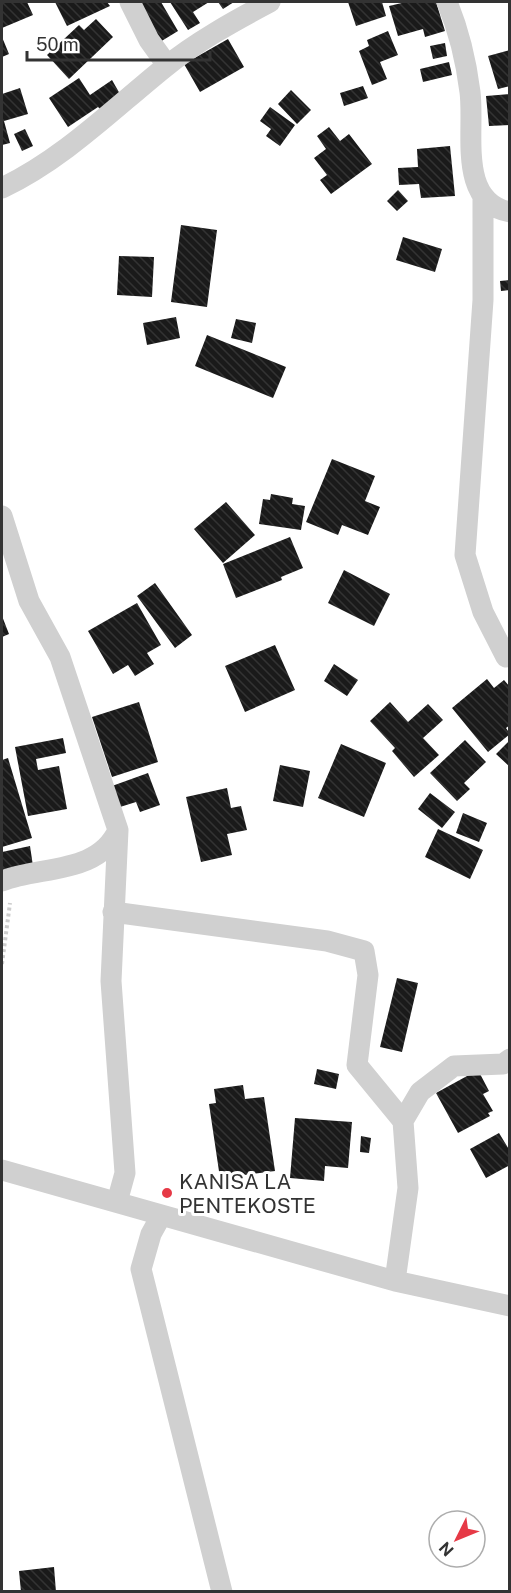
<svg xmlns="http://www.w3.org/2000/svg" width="511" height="1593" viewBox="0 0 511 1593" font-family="'Public Sans',sans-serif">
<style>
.building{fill:url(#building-back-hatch)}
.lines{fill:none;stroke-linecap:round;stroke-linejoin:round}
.path{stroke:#cdcdcd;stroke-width:4;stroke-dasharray:3 3;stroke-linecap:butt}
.minor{stroke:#d0d0d0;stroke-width:21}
.poi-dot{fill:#e63946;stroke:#fff;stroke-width:2}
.labels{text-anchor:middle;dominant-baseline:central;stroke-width:6;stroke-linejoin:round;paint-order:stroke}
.poi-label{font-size:21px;fill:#333;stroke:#fff;text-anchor:start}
</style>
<defs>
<pattern id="building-back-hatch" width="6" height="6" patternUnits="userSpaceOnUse" patternTransform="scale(1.5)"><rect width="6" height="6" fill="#1a1a1a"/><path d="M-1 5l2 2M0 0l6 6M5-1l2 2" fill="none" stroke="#333"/></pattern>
</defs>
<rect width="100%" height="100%" fill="#fff"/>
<path class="building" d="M 2,2 L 27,2 L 33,15 L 2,28 Z
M 55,2 L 107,2 L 110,6 L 67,26 Z
M 140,2 L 161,2 L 178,31 L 160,42 Z
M 170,2 L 209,2 L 193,12 L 200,23 L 188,30 Z
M 218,2 L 234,2 L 223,9 Z
M 348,2 L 382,2 L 386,16 L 356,26 Z
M 406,2 L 436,2 L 445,31 L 425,37 L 423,29 L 398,36 L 389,6 Z
M 96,19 L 113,37 L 69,79 L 47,55 L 79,25 L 84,30 Z
M 388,31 L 398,55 L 380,62 L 387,79 L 372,85 L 359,51 L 369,46 L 367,40 Z
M 2,37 L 9,54 L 2,57 Z
M 228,39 L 244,67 L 200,92 L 184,64 Z
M 445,43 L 447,56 L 433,59 L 430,46 Z
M 510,50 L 510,86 L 498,89 L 488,56 Z
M 449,62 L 452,75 L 423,82 L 420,69 Z
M 79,78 L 90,95 L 112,80 L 120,94 L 101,110 L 98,107 L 68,127 L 49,98 Z
M 363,86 L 368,98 L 344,106 L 340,93 Z
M 20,88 L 28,114 L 4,121 L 10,143 L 2,145 L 2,94 Z
M 291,90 L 311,110 L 297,124 L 278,104 Z
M 510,94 L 510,125 L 489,126 L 486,96 Z
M 270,107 L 295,125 L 280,146 L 266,136 L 271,129 L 260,121 Z
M 329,127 L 340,141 L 349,134 L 372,164 L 331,194 L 320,180 L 327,175 L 314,158 L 326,149 L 317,136 Z
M 25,129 L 33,146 L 22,151 L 14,134 Z
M 450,146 L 455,196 L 421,198 L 419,184 L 399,185 L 398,168 L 418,167 L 417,149 Z
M 398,190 L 408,201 L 397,211 L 387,201 Z
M 181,225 L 217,230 L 207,307 L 171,302 Z
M 403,237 L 442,249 L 435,272 L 396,260 Z
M 119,256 L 154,257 L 152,297 L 117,295 Z
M 510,280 L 510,290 L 501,291 L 500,281 Z
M 176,317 L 180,338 L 147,345 L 143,323 Z
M 236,319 L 256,323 L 252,343 L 231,338 Z
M 207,335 L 286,367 L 273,398 L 195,366 Z
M 332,459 L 375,476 L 365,501 L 380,507 L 368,535 L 342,525 L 338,535 L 306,522 Z
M 271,494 L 293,498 L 292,504 L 305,506 L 301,530 L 259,524 L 263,499 L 270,500 Z
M 226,502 L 255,535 L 223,563 L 194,529 Z
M 290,537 L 303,568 L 281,577 L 282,580 L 236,598 L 223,564 Z
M 344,570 L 390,594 L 374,626 L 328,603 Z
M 155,583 L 192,635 L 175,648 L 137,596 Z
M 137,603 L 161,645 L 147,653 L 154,664 L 135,676 L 128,665 L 113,674 L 88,631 Z
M 2,616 L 9,634 L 2,637 Z
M 275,645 L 295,690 L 245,712 L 225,666 Z
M 334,664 L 358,680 L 347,696 L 324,681 Z
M 487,679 L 494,688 L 504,680 L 510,687 L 510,725 L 506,728 L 510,734 L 488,752 L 452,708 Z
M 139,702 L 158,762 L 112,777 L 92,717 Z
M 390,702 L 408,722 L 428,704 L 443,720 L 423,738 L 439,755 L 414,777 L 392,751 L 395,748 L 370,721 Z
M 63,738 L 66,753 L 36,759 L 38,770 L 59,766 L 67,809 L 28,816 L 15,747 Z
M 465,740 L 486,762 L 464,783 L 470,789 L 457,801 L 430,773 Z
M 510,740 L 510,767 L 496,754 Z
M 341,744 L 386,763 L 364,817 L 318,798 Z
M 8,758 L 32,838 L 2,847 L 2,760 Z
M 280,765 L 310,771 L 303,807 L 273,801 Z
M 148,773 L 160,805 L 140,812 L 136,802 L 120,807 L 112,786 Z
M 227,788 L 231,808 L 241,806 L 247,830 L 227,834 L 232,855 L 201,862 L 186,797 Z
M 430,793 L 455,812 L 442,828 L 418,809 Z
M 463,813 L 487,823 L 479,842 L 456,833 Z
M 438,829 L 483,850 L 470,879 L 425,857 Z
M 30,846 L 33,866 L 2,871 L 2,852 Z
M 397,978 L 418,983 L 402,1052 L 380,1047 Z
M 317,1069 L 339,1074 L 336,1089 L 314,1084 Z
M 478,1070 L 489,1091 L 483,1094 L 493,1111 L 488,1113 L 490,1116 L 458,1133 L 436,1093 Z
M 243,1085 L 245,1099 L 264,1097 L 275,1171 L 220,1178 L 209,1104 L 216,1103 L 214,1089 Z
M 295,1118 L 352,1122 L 348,1168 L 325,1166 L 324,1181 L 290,1178 Z
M 499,1133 L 510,1151 L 510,1165 L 486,1178 L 470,1149 Z
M 361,1136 L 371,1138 L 369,1153 L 360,1152 Z
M 54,1567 L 56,1592 L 21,1592 L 19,1571 Z"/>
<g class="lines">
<path class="path" d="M 2,964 L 10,903"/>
<path class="minor" d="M 130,2 L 149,40 L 167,65
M 447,2 C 459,31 466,60 470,92 C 475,131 457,202 510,212
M 2,188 C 63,159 112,110 164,68 C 196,42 234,21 270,2
M 483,198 L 483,300 L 465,555 L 483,612 L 506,657
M 2,516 L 29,601 L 60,657 L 118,830 L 111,981 L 125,1173 L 117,1202
M 2,881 C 40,866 99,874 118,830
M 113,912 L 327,941 L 364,951 L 368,975 L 357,1065 L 403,1121 L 408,1188 L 395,1281
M 403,1121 L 420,1092 L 454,1066 L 503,1064 L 510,1059
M 2,1170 L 395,1281 L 510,1306
M 161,1216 L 151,1234 L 141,1269 L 222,1592"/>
</g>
<circle class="poi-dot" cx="167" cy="1193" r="6"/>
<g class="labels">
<g class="poi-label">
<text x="179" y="1181">KANISA LA<tspan x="179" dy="24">PENTEKOSTE</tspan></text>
</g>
</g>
<rect width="511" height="1593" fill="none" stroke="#333333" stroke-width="6"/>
<g transform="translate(457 1539) rotate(227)"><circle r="28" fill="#ffffff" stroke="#adadad" stroke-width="1.5"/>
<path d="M0-4.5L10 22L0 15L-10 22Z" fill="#e63946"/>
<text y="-9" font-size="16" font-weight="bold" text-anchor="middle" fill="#333333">N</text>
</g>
<path d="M27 51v9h183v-9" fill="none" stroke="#333333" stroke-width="3"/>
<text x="36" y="51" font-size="18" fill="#333333" stroke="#ffffff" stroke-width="4.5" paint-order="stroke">50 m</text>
</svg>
